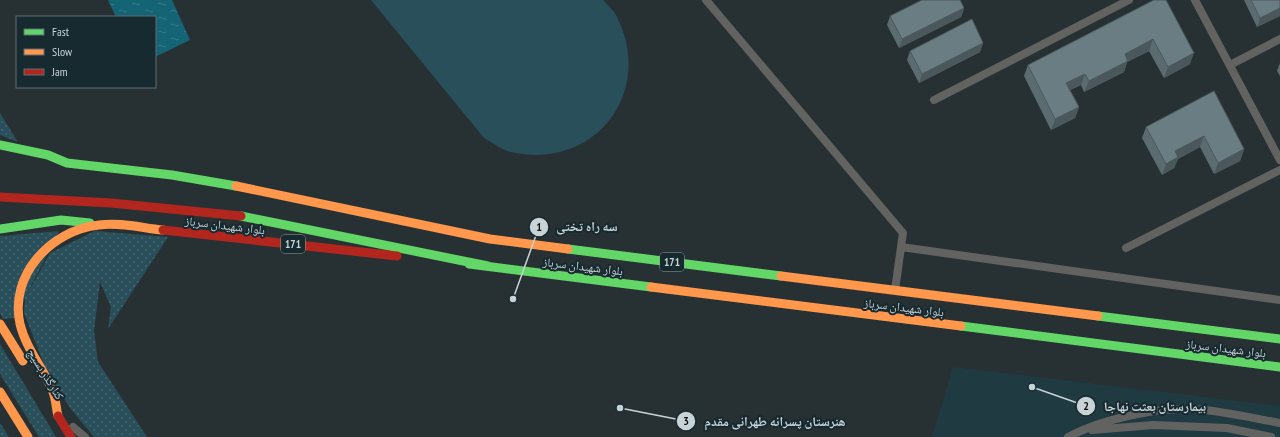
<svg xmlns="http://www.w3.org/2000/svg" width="1280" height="437" viewBox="0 0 1280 437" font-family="'PT Sans Narrow','Noto Naskh Arabic',sans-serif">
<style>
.built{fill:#203a41}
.grass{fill:url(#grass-dots)}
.park{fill:#294f5a}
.water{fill:url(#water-ripples)}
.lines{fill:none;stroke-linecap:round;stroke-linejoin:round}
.lane{stroke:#626361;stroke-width:8}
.fast{stroke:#63d668;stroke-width:9}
.slow{stroke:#ff974d;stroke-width:9}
.jam{stroke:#b3261e;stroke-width:9}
.wall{fill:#5b6c71}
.shaded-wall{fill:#4a585c}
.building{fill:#6a7d83;stroke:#4a585c}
.labels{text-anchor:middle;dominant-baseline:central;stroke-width:4;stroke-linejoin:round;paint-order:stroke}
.shield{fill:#172a30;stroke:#93a0a5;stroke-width:1}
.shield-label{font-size:11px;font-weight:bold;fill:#c8d3d7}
.street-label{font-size:12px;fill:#c8d3d7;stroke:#172a30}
.leader{fill:none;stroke:#c8d3d7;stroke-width:1.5}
.callout-dot{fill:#c8d3d7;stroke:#172a30;stroke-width:1.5}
.mark-label{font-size:12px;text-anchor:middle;font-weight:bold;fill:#111}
.callout-label{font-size:13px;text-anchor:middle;font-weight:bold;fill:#c8d3d7;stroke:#172a30;stroke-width:4;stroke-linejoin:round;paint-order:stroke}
</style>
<defs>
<pattern id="grass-dots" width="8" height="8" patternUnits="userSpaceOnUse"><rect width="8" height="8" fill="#294f5a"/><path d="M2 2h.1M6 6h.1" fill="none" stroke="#476771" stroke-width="1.8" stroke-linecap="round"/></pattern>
<pattern id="water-ripples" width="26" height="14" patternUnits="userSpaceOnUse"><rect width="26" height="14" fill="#156476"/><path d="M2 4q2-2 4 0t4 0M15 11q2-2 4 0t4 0" fill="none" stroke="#367989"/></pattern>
</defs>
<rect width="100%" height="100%" fill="#273134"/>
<path class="built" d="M 953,367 L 1280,406 L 1280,437 L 932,437 Z"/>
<path class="grass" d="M 0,113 L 18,142 L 0,135 Z
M 59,231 L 15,318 L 3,319 L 0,313 L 0,236 Z
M 95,231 L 168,237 L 108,329 L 111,307 L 100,282 L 94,331 L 98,362 L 147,437 L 94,437 L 70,408 L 45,367 L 24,313 L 25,298 L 50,253 Z
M 0,344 L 56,437 L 39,437 L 0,374 Z
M 0,423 L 9,437 L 0,437 Z"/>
<path class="park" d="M 371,0 L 603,0 C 608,5 614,11 617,17 C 655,93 594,171 511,152 C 502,150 493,143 484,138 Z"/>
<path class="water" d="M 108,0 L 172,0 L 190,40 L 155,57 L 155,17 L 116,17 Z"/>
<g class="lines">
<path class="lane" d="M 706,0 L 903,233 L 895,290
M 1195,0 L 1280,160
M 1230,65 L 1280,39
M 934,100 L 1129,0
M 901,247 L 1280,300
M 1126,248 L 1280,170
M 73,427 L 85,437
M 1092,430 L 1153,425 L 1227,428 L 1271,437
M 1068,437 C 1102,419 1157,407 1195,409 C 1223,411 1252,418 1280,423"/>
<path class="fast" d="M 0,145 L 48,155 L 67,163 L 172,175 L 236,186
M 241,216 L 488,266
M 0,229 L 61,220 L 90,223
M 568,249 L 781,276
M 469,264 L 651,287
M 1098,316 L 1280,339
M 961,326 L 1280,367"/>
<path class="slow" d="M 236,186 L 490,239 L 568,249
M 781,276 L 1098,316
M 651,287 L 961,326
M 0,324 L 23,361
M 0,392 L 28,437
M 58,416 C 56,408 56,400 53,392 C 44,369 26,349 20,324 C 9,275 51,230 99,225 C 120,222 142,228 163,230"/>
<path class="jam" d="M 0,197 L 111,203 L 241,216
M 163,230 L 397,256
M 58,416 L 71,437"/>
</g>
<path class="wall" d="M 1154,0 L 1190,64 L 1164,78 L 1149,51 L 1127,62 L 1124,72 L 1084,92 L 1081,85 L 1070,90 L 1079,107 L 1075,118 L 1051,130 L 1024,76 L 1028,65 Z
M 1244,0 L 1280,0 L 1280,16 L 1257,27 Z
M 964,8 L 961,17 L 899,48 L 887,25 L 890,16 Z
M 983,43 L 980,52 L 919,83 L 907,60 L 910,51 Z
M 1280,63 L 1280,76 L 1277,71 Z
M 1214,91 L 1244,149 L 1240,161 L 1214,174 L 1200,147 L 1178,159 L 1174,168 L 1162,175 L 1142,138 L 1146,127 Z"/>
<path class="shaded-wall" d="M 964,8 L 961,17 L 899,48 L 902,39 Z
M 1280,8 L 1280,16 L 1257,27 L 1260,18 Z
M 1153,39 L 1149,51 L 1127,62 L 1124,72 L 1084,92 L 1089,81 L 1125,54 Z
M 983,43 L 980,52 L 919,83 L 922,74 Z
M 1194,53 L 1190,64 L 1164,78 L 1168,67 Z
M 1085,74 L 1081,85 L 1062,94 L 1066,83 Z
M 1079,107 L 1075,118 L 1051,130 L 1055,119 Z
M 1204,136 L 1200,147 L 1178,159 L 1174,168 L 1162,175 L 1166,164 L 1175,151 Z
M 1244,149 L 1240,161 L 1214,174 L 1218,163 Z"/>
<path class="building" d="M 922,0 L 960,0 L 964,8 L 902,39 L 890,16 Z
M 1154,0 L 1166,0 L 1194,53 L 1168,67 L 1153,39 L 1125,54 L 1128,61 L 1089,81 L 1085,74 L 1066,83 L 1079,107 L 1055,119 L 1028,65 Z
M 1251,0 L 1280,0 L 1280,8 L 1260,18 Z
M 972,19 L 983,43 L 922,74 L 910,51 Z
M 1214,91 L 1244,149 L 1218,163 L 1204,136 L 1175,151 L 1178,157 L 1166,164 L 1146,127 Z"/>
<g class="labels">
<g class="shield">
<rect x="281" y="235" width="24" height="18" rx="3"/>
<rect x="660" y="253" width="24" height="18" rx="3"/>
</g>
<g class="shield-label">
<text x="293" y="244">171</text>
<text x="672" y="262">171</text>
</g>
<g class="street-label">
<text transform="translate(225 225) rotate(7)">بلوار شهیدان سرباز</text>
<text transform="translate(583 266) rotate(7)">بلوار شهیدان سرباز</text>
<text transform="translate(904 307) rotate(7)">بلوار شهیدان سرباز</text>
<text transform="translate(1226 348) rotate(7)">بلوار شهیدان سرباز</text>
<text transform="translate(46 374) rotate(58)">کنارگذر بسیج</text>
</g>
</g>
<path class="leader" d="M513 299L539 227M1032 387L1086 406M620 408L686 421"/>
<g class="callout-dot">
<circle cx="513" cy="299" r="4"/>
<circle cx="1032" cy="387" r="4"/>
<circle cx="620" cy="408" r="4"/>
<circle cx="539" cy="227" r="10"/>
<circle cx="1086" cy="406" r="10"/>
<circle cx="686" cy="421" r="10"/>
</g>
<g class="mark-label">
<text x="539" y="231">1</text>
<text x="1086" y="410">2</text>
<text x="686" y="425">3</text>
</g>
<g class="callout-label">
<text x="587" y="231">سه راه تختی</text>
<text x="1155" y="411">بیمارستان بعثت نهاجا</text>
<text x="775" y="426">هنرستان پسرانه طهرانی مقدم</text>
</g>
<rect x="16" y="16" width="140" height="72" fill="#172a30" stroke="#5e6e73"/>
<rect x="24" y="29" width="20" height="6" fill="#63d668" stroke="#5e6e73"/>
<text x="52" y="36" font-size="12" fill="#c8d3d7">Fast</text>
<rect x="24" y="49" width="20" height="6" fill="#ff974d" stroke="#5e6e73"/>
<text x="52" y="56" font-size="12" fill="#c8d3d7">Slow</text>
<rect x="24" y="69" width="20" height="6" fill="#b3261e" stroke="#5e6e73"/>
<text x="52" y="76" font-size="12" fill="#c8d3d7">Jam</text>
</svg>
